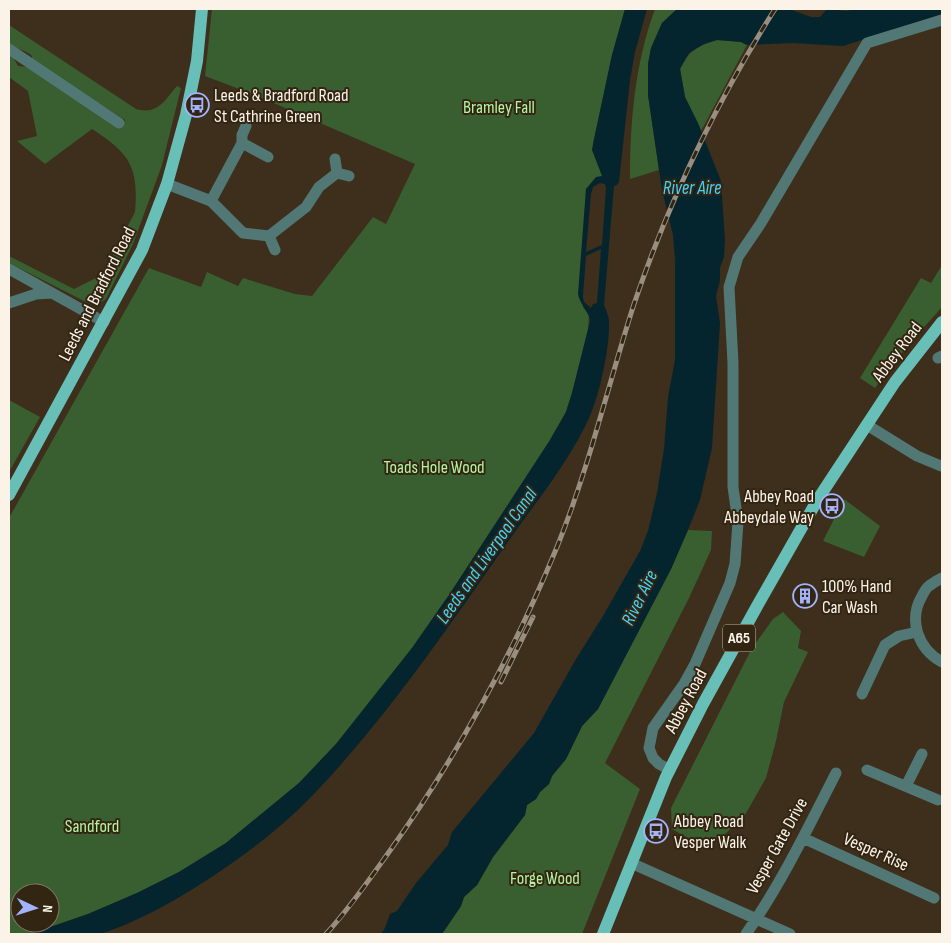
<svg xmlns="http://www.w3.org/2000/svg" width="951" height="943" viewBox="0 0 951 943" font-family="'Sofia Sans Condensed',sans-serif">
<style>
.green{fill:#395e2f;fill-rule:evenodd}
.water{fill:#05252e;fill-rule:evenodd}
.lines{fill:none;stroke-linecap:round;stroke-linejoin:round}
.minor{stroke:#517874;stroke-width:11}
.major{stroke:#68bfb7;stroke-width:12}
.rail-casing{stroke:#998e7f;stroke-width:5}
.rail{stroke:#322512;stroke-width:3;stroke-dasharray:9;stroke-linecap:butt}
.labels{text-anchor:middle;dominant-baseline:central;stroke-width:4;stroke-linejoin:round;paint-order:stroke}
.shield{fill:#322512;stroke:#bfb5a8;stroke-width:1}
.shield-label{font-size:16px;font-weight:bold;fill:#fcf3e8}
.poi-label{font-size:18px;fill:#fcf3e8;stroke:#322512;text-anchor:start}
.park-label{font-size:18px;fill:#b2f5a1;stroke:#322512}
.street-label{font-size:18px;fill:#fcf3e8;stroke:#322512}
.water-label{font-size:19px;font-style:italic;fill:#44d3fb;stroke:#322512}
</style>
<rect width="100%" height="100%" fill="#3d2f1c"/>
<path class="green" d="M 212,9 L 625,9 L 612,55 L 593,144 L 602,176 L 586,189 L 584,225 L 583,307 L 589,315 L 588,331 L 572,393 L 566,412 L 550,440 L 449,595 L 412,648 L 336,744 L 299,783 L 226,843 L 179,872 L 137,893 L 88,914 L 30,934 L 9,934 L 9,518 L 149,268 L 201,287 L 207,272 L 238,286 L 243,278 L 295,294 L 312,296 L 373,217 L 386,224 L 415,164 L 255,95 L 205,76 ZM 20,893 L 50,893 L 50,923 L 20,923 Z
M 655,9 L 677,9 L 662,23 L 651,48 L 648,64 L 648,95 L 659,170 L 630,179 C 630,121 635,63 655,9 Z
M 9,25 L 136,109 C 158,115 164,101 177,86 L 181,88 L 162,165 L 133,244 L 106,299 L 96,305 L 88,303 L 9,263 L 9,256 L 74,289 L 102,275 L 135,212 C 139,166 129,153 92,129 L 45,164 L 17,141 L 37,136 L 28,91 L 9,77 L 9,54 L 13,57 L 18,66 L 29,67 L 121,128 L 125,120 L 32,60 L 32,56 C 25,49 17,50 9,44 Z
M 717,40 L 741,42 L 747,45 L 701,131 L 685,97 L 680,68 C 690,50 697,46 717,40 Z
M 942,265 L 942,307 L 909,344 L 875,388 L 860,378 L 921,278 L 931,283 Z
M 9,400 L 40,417 L 9,472 Z
M 844,499 L 880,526 L 864,557 L 823,541 Z
M 688,530 L 712,531 L 711,550 L 689,598 L 605,763 L 640,789 L 582,934 L 442,934 L 461,906 L 464,897 L 477,885 L 493,857 L 525,815 L 527,805 L 536,799 L 540,792 L 549,784 L 552,776 L 566,759 L 582,726 L 598,709 L 671,569 Z
M 783,612 L 801,631 L 798,648 L 808,652 L 784,702 L 776,741 L 766,778 L 745,815 L 719,840 L 695,842 L 672,829 L 671,808 L 752,648 L 773,619 Z"/>
<path class="water" d="M 625,9 L 647,9 L 635,52 L 630,80 L 619,182 L 617,185 L 614,186 L 604,305 C 606,310 609,316 609,322 C 610,347 600,393 590,416 C 569,463 534,504 505,546 C 445,632 385,720 312,796 C 283,826 248,853 213,876 C 182,897 135,924 99,934 C 92,935 83,934 76,934 C 61,934 46,934 30,934 L 88,914 L 137,893 L 179,872 L 226,843 L 299,783 L 336,744 L 412,648 L 449,595 L 550,440 L 566,412 L 572,393 L 590,321 C 589,311 580,305 578,294 L 586,189 L 596,177 L 602,176 L 592,150 L 593,144 L 612,55 ZM 600,183 L 605,184 L 606,188 L 602,245 L 586,252 L 591,194 L 593,187 ZM 601,249 L 597,303 L 593,304 L 591,308 L 584,302 L 583,297 L 586,256 Z
M 677,9 L 789,9 L 811,17 L 820,17 L 827,9 L 846,11 L 856,9 L 942,9 L 942,14 L 843,46 L 793,43 L 747,45 L 741,42 L 717,40 L 704,44 L 689,53 L 680,69 L 685,97 L 698,123 L 721,181 L 725,240 L 724,257 L 720,268 L 720,281 L 716,296 L 720,323 L 712,448 L 700,500 L 688,530 L 671,569 L 598,709 L 582,726 L 566,759 L 552,776 L 549,784 L 540,792 L 536,799 L 527,805 L 525,815 L 493,857 L 477,885 L 464,897 L 461,906 L 442,934 L 381,934 L 385,928 L 390,914 L 397,911 L 416,883 L 448,845 L 452,832 L 534,733 L 576,659 L 603,616 L 640,551 L 648,531 L 657,493 L 664,449 L 668,397 L 675,360 L 675,260 L 673,235 L 662,190 L 648,95 L 648,64 L 651,48 L 662,23 Z"/>
<g class="lines">
<path class="minor" d="M 9,49 L 119,123
M 242,143 L 242,135 L 246,126
M 335,159 L 337,173 L 349,176
M 167,184 L 211,201 L 243,233 L 269,236 L 306,207 L 319,187 L 337,173
M 211,201 L 242,143 L 268,157
M 269,236 L 275,250
M 9,269 L 104,322
M 9,303 L 36,294 L 52,293
M 938,358 L 942,356
M 867,425 L 917,456 L 941,466
M 942,578 C 938,580 933,583 929,586 C 926,588 924,592 922,596 C 908,620 918,649 942,662
M 862,694 L 885,645 L 899,636 L 917,632
M 670,770 L 659,764 L 653,758 L 649,748 L 653,728 L 684,684 L 695,664 L 730,583 L 735,564 L 738,522 L 733,487 L 733,363 L 729,287 L 738,257 L 761,223 L 867,43 L 942,20
M 867,770 L 938,800
M 906,786 L 922,754
M 803,838 L 934,898
M 631,863 L 790,934
M 746,934 C 781,884 808,828 836,773"/>
<path class="major" d="M 9,495 L 142,250 L 167,184 L 186,115 L 197,61 L 202,9
M 603,934 L 666,777 L 703,704 L 756,608 L 818,499 L 895,382 L 942,322"/>
<g class="rail-casing">
<path id="rail" d="M 501,682 L 533,617
M 326,934 C 349,909 369,880 389,852 C 456,758 513,654 557,547 C 589,468 608,385 634,304 C 669,201 717,101 775,9"/>
</g>
<use href="#rail" class="rail"/>
</g>
<defs>
<g id="bus-ring" transform="scale(1.25)"><circle r="9.5" fill="#322512" stroke="#a2b2fd" stroke-width="1.5"/><path d="M-5-6H5V4H4V6H2V4H-2V6H-4V4H-5ZM-3.5-4V0h7V-4ZM-3.5 1.2v1.5H-2V1.2ZM2 1.2v1.5H3.5V1.2Z" fill="#a2b2fd"/></g>
<g id="building-ring" transform="scale(1.25)"><circle r="9.5" fill="#322512" stroke="#a2b2fd" stroke-width="1.5"/><path d="M-4-6H4V6H1V3H-1V6H-4ZM-2.5-4.3h1.7v1.8h-1.7ZM.8-4.3h1.7v1.8H.8ZM-2.5-1h1.7V.8h-1.7ZM.8-1h1.7V.8H.8Z" fill="#a2b2fd"/></g>
</defs>
<g fill-rule="evenodd">
<use href="#bus-ring" x="197" y="105"/>
<use href="#bus-ring" x="832" y="506"/>
<use href="#building-ring" x="805" y="596"/>
<use href="#bus-ring" x="656" y="831"/>
</g>
<g class="labels">
<rect class="shield" x="723" y="624.5" width="32" height="27" rx="4"/>
<g class="shield-label">
<text x="739" y="638">A65</text>
</g>
<g class="poi-label">
<text x="214" y="95">Leeds &amp; Bradford Road<tspan x="214" dy="21">St Cathrine Green</tspan></text>
<text x="814" y="496" text-anchor="end">Abbey Road<tspan x="814" dy="21">Abbeydale Way</tspan></text>
<text x="822" y="586">100% Hand<tspan x="822" dy="21">Car Wash</tspan></text>
<text x="674" y="821">Abbey Road<tspan x="674" dy="21">Vesper Walk</tspan></text>
</g>
<g class="park-label">
<text x="499" y="107">Bramley Fall</text>
<text x="434" y="467">Toads Hole Wood</text>
<text x="92" y="826">Sandford</text>
<text x="545" y="878">Forge Wood</text>
</g>
<g class="street-label">
<text transform="translate(97 294) rotate(-63)">Leeds and Bradford Road</text>
<text transform="translate(897 352) rotate(-53)">Abbey Road</text>
<text transform="translate(686 701) rotate(-62)">Abbey Road</text>
<text transform="translate(777 846) rotate(-61)">Vesper Gate Drive</text>
<text transform="translate(876 852) rotate(24)">Vesper Rise</text>
</g>
<g class="water-label">
<text x="692" y="188">River Aire</text>
<text transform="translate(487 556) rotate(-55)">Leeds and Liverpool Canal</text>
<text transform="translate(640 598) rotate(-64)">River Aire</text>
</g>
</g>
<rect width="951" height="943" fill="none" stroke="#fcf3e8" stroke-width="20"/>
<g transform="translate(35 908) rotate(94)"><circle r="24" fill="#322512" stroke="#837768"/>
<path d="M0-4L9 19L0 12L-9 19Z" fill="#a2b2fd"/>
<text y="-8" font-size="14" font-weight="bold" text-anchor="middle" fill="#fcf3e8">N</text>
</g>
</svg>
